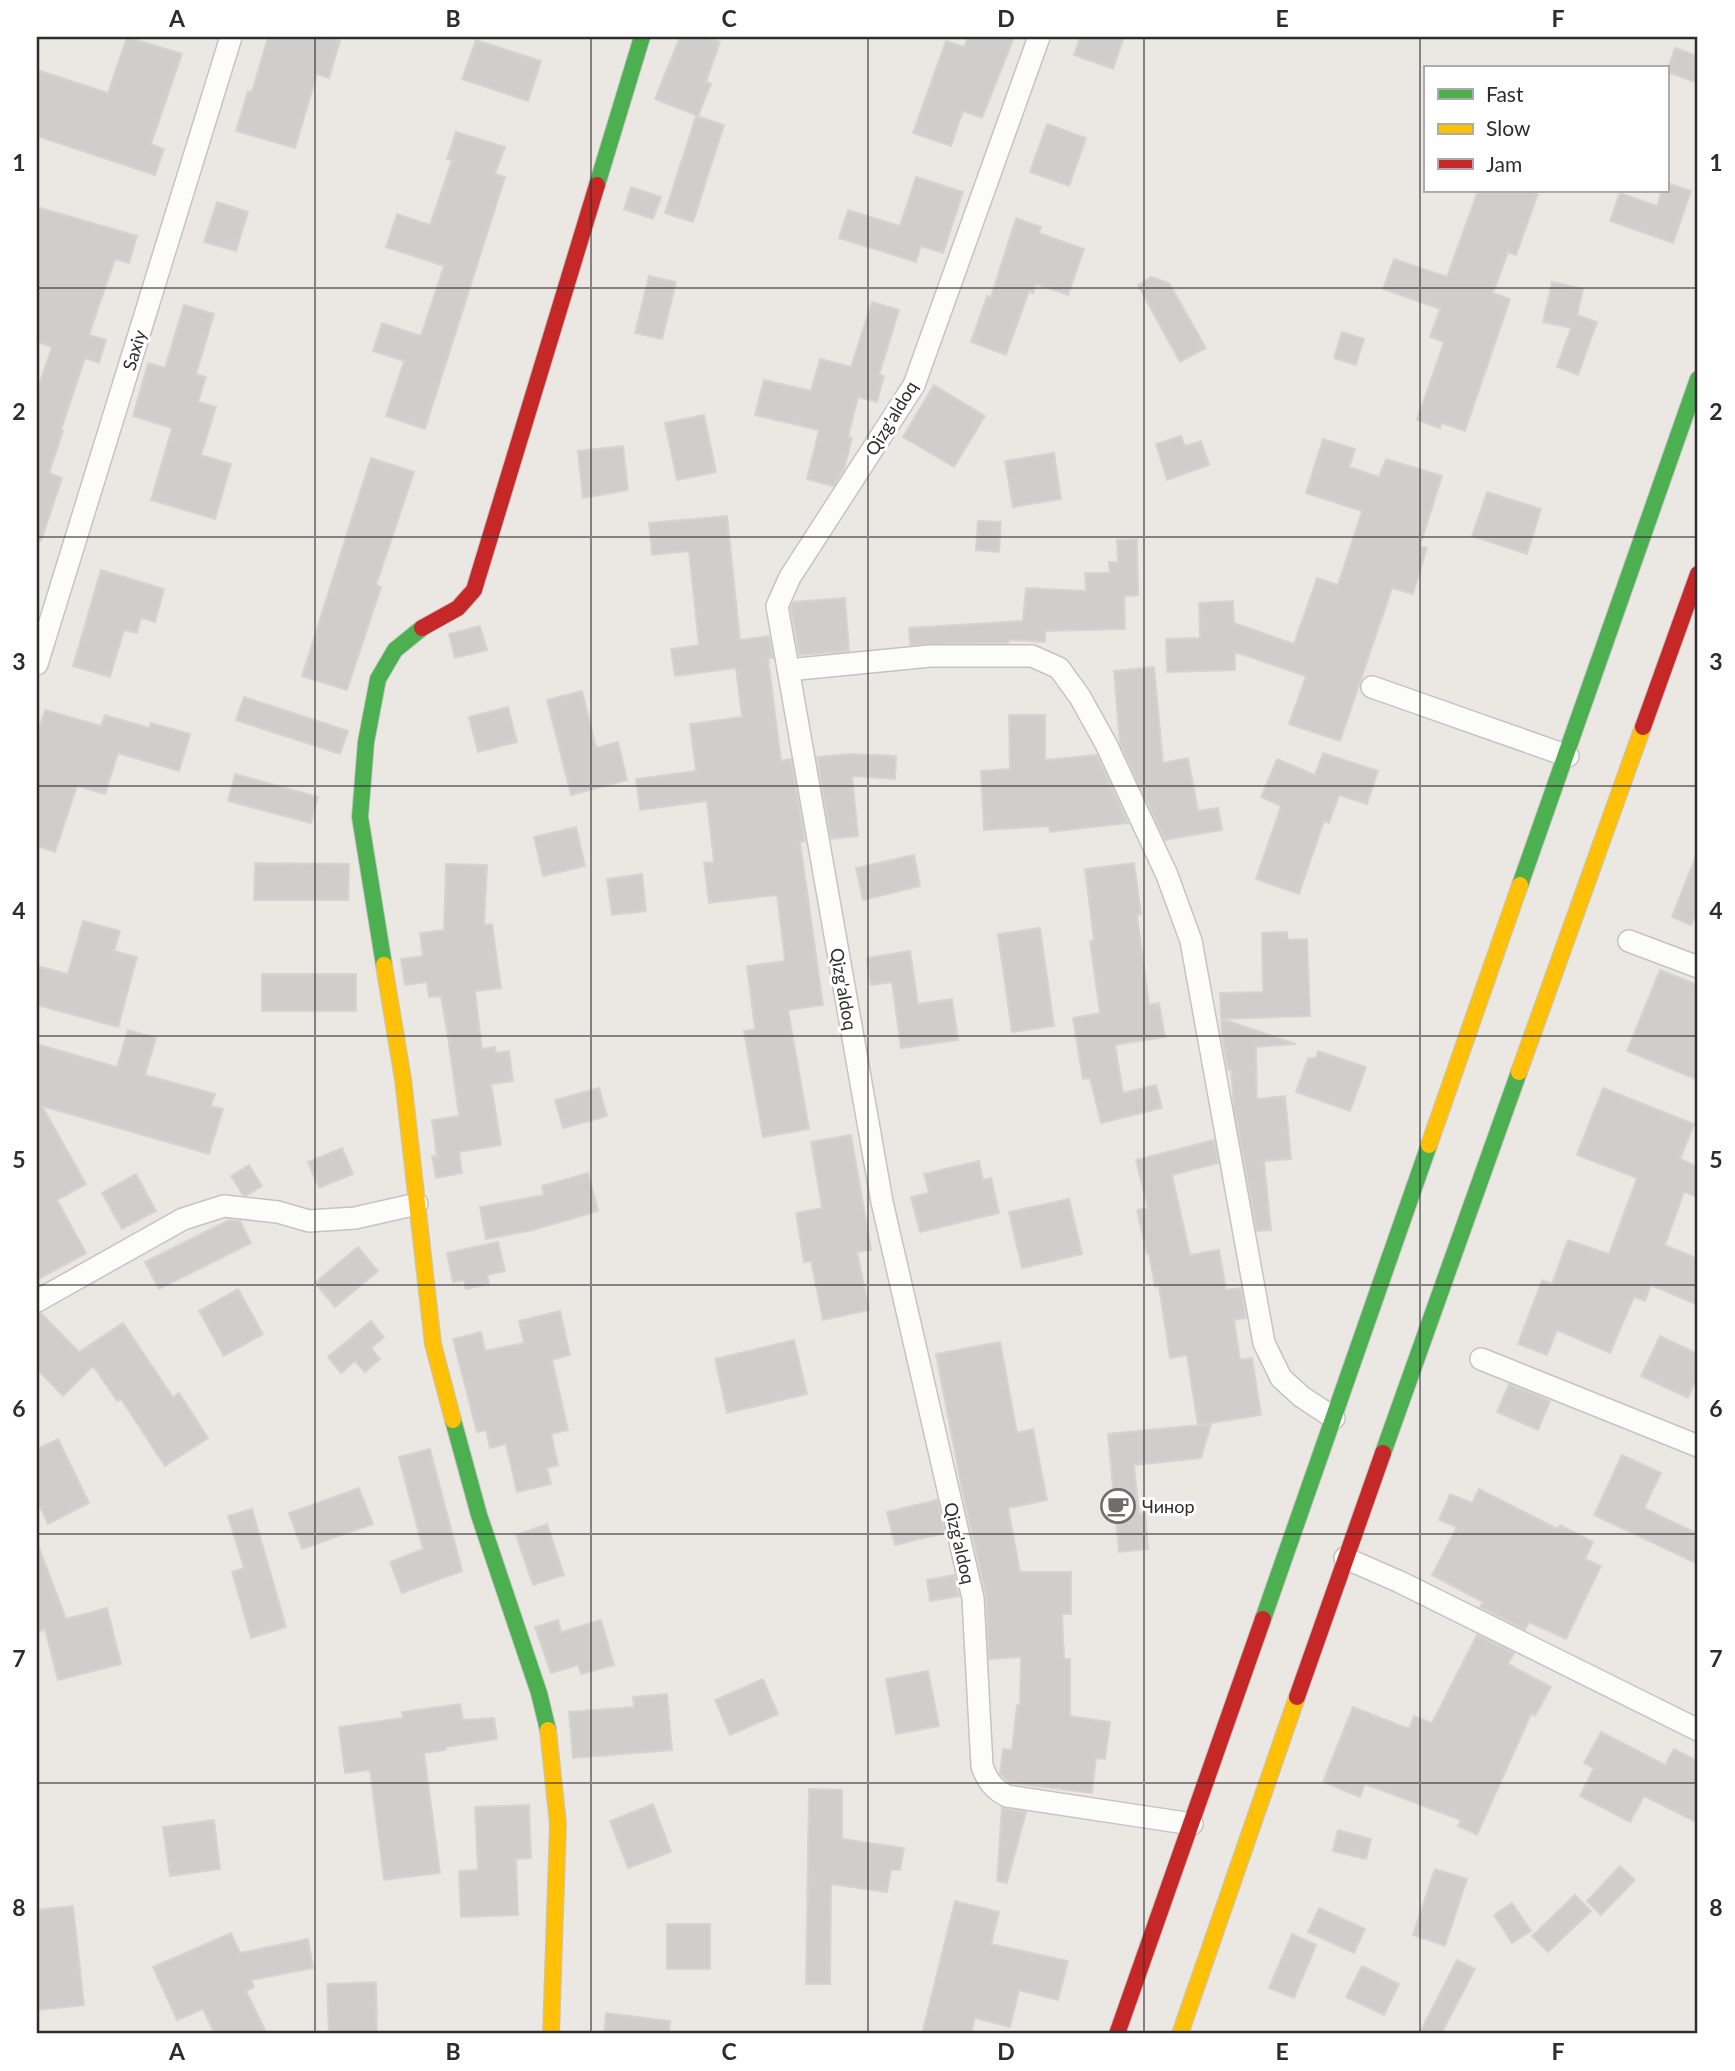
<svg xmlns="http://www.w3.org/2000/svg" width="1735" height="2071" viewBox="0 0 1735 2071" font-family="Lato,sans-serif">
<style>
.building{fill:#d0cecb;stroke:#d6d4d0;stroke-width:2}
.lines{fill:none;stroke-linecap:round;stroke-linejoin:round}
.street-casing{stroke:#c5c4c3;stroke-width:24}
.fast-casing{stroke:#c5c4c3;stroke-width:18}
.slow-casing{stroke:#c5c4c3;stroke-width:18}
.jam-casing{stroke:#c5c4c3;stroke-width:18}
.street{stroke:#fcfcfb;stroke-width:21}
.fast{stroke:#4caf50;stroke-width:16}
.slow{stroke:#ffc107;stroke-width:16}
.jam{stroke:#c62828;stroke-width:16}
.grid{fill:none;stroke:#2d2d2d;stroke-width:2;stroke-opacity:0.55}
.labels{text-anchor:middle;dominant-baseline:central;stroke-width:6;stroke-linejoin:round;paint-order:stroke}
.street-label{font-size:18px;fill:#2d2d2d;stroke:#fff}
.poi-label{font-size:18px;fill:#2d2d2d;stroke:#fff;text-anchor:start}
.neatline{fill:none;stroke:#2d2d2d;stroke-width:2.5}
.grid-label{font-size:23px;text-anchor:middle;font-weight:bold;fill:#2d2d2d}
</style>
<rect width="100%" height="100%" fill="#ebe8e4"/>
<path class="building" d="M 127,37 L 182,54 L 151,144 L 164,149 L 155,175 L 37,136 L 37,70 L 108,93 Z
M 268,37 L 324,37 L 340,41 L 329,78 L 317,74 L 295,148 L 236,131 L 248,91 L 252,92 Z
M 680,37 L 704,37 L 720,42 L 706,82 L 711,84 L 698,116 L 655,99 Z
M 968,37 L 1014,37 L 982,118 L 963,111 L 951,146 L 913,133 L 946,41 L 964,47 Z
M 1080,37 L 1124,37 L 1113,69 L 1074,55 Z
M 476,40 L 541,61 L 528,101 L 462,79 Z
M 1675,48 L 1698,56 L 1698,83 L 1667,72 Z
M 696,116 L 724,125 L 693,222 L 665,213 Z
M 1047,124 L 1086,138 L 1069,186 L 1030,172 Z
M 456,132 L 505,147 L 495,174 L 505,177 L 425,429 L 386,416 L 404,361 L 373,351 L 382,323 L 421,336 L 444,266 L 386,247 L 397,214 L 430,225 L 452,160 L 447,159 Z
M 916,177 L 963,192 L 943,253 L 921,246 L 916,262 L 839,238 L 848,210 L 900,226 Z
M 1667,183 L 1691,191 L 1673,243 L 1610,221 L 1620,193 L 1657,206 L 1662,191 L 1667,191 Z
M 631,187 L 661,197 L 653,219 L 624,209 Z
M 1478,191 L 1539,191 L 1516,255 L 1508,252 L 1493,293 L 1510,299 L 1465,431 L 1442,423 L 1440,428 L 1417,420 L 1444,342 L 1430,337 L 1440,309 L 1383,289 L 1394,259 L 1447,277 Z
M 217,202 L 248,212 L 236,251 L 204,242 Z
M 37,207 L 137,236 L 129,263 L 115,259 L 89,335 L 106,340 L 99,363 L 85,358 L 61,430 L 63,431 L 49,473 L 62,478 L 41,541 L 37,540 L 37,391 L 52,347 L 37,342 Z
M 1016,218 L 1041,227 L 1039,233 L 1084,249 L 1068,295 L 1036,284 L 1033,293 L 1029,291 L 1006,355 L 971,342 L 987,296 L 991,297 Z
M 649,276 L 676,282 L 662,339 L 635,333 Z
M 1151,277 L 1169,283 L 1206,348 L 1180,362 L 1138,285 Z
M 1552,282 L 1583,289 L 1577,315 L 1597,322 L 1578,375 L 1557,367 L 1571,328 L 1543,322 Z
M 872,302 L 899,310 L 879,375 L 884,376 L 877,402 L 858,397 L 848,437 L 852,438 L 844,469 L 833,486 L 807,479 L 819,430 L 755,415 L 764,380 L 811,391 L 820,359 L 851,367 Z
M 184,305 L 214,314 L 196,374 L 206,377 L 198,402 L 216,407 L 201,455 L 231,464 L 215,519 L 151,500 L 172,428 L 133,416 L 148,363 L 165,368 Z
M 1342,332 L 1364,339 L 1356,365 L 1334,358 Z
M 934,385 L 985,416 L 954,467 L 903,437 Z
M 704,415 L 716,472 L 677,480 L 665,423 Z
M 1181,436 L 1185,446 L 1201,441 L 1209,465 L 1167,480 L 1156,444 Z
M 1323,439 L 1355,449 L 1349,467 L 1379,477 L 1386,459 L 1442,476 L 1420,546 L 1427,548 L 1413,594 L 1392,588 L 1340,741 L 1289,724 L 1306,676 L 1235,652 L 1235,670 L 1167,672 L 1166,639 L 1200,638 L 1199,603 L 1233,601 L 1234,623 L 1294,644 L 1317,578 L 1338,585 L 1362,511 L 1306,493 Z
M 623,446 L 628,490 L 583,498 L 578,451 Z
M 1054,453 L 1061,499 L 1013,507 L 1005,461 Z
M 371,458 L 414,472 L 376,585 L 381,587 L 347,690 L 302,676 Z
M 1487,492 L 1541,509 L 1527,554 L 1472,536 Z
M 727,516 L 740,640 L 769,636 L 773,658 L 768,658 L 781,761 L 791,759 L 805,841 L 800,842 L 823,1005 L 788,1010 L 809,1129 L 763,1137 L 744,1031 L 755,1029 L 747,966 L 785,961 L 777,895 L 709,903 L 704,863 L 714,862 L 707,801 L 640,810 L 636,779 L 696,771 L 690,724 L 742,717 L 736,668 L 675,676 L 671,649 L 699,645 L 689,551 L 652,555 L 649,523 Z
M 978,521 L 1001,522 L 999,552 L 976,550 Z
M 1137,539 L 1138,595 L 1124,596 L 1125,629 L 1045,631 L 1045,642 L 1010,640 L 1008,643 L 910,645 L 909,628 L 1023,621 L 1026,588 L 1086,591 L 1085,573 L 1110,573 L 1109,562 L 1118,562 L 1117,540 Z
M 101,570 L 164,589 L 155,622 L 141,618 L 137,633 L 124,630 L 110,677 L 73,666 Z
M 845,598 L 849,651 L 799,655 L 791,608 L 793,602 Z
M 480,626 L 487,650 L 455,658 L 449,634 Z
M 1154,667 L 1163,763 L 1188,758 L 1198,811 L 1218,808 L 1222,830 L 1165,840 L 1120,744 L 1114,671 Z
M 582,691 L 596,748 L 618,742 L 627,780 L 571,795 L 547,700 Z
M 244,697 L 348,731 L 340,754 L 236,720 Z
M 508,707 L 517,742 L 478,752 L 469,717 Z
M 45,710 L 101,726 L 105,715 L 149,728 L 151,723 L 190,734 L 179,771 L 118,753 L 105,794 L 77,786 L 55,852 L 37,846 L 37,735 Z
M 1009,715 L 1045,715 L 1045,760 L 1097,755 L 1128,823 L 1050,832 L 1049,826 L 984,830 L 981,771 L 1010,769 Z
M 1323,753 L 1378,771 L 1367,804 L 1339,795 L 1329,823 L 1324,821 L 1299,894 L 1256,879 L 1281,806 L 1261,797 L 1277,759 L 1315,775 Z
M 849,754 L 896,756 L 895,779 L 852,776 L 858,836 L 831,839 L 817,757 Z
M 235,774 L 318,797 L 311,823 L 228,801 Z
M 576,827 L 585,866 L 543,876 L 534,837 Z
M 1697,853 L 1698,919 L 1694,918 L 1691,925 L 1672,917 Z
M 914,855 L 920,886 L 863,900 L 856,868 Z
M 255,863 L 349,864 L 348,900 L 254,900 Z
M 1134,863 L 1141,914 L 1137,915 L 1149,1005 L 1159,1003 L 1165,1037 L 1115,1045 L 1123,1093 L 1156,1085 L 1162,1108 L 1101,1123 L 1090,1078 L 1083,1079 L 1073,1018 L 1100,1013 L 1090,941 L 1094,940 L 1085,869 Z
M 446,864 L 487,865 L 484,925 L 492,924 L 501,988 L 475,991 L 482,1049 L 495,1047 L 496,1053 L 509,1051 L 513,1081 L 491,1084 L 501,1145 L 459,1152 L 462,1173 L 436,1178 L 432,1156 L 437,1156 L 432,1120 L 459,1116 L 448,1037 L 441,996 L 429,997 L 427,982 L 405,985 L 401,959 L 423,956 L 420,933 L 444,930 Z
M 642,874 L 646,911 L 612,915 L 607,879 Z
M 83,921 L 120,931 L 114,951 L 137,957 L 118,1027 L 37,1005 L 37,966 L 68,974 Z
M 1040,928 L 1054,1026 L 1012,1032 L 998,934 Z
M 1287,932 L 1288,940 L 1307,939 L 1310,1016 L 1222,1019 L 1296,1044 L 1256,1047 L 1257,1099 L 1285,1096 L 1291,1159 L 1264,1161 L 1271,1230 L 1257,1231 L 1234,1107 L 1231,1070 L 1228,1070 L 1222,1036 L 1220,993 L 1263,992 L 1262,933 Z
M 910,951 L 918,1004 L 952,999 L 958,1040 L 901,1048 L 892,982 L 871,985 L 867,958 Z
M 1660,970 L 1698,985 L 1698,1080 L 1627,1051 Z
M 262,974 L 356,974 L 356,1011 L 262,1011 Z
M 128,1030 L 156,1038 L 145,1075 L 215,1094 L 211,1106 L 223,1109 L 209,1154 L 42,1106 L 86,1184 L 57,1200 L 86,1253 L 37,1280 L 37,1044 L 117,1067 Z
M 1318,1051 L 1366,1067 L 1350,1111 L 1296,1092 L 1308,1058 L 1316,1058 Z
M 599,1088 L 607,1116 L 563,1128 L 555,1100 Z
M 1603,1088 L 1694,1124 L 1680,1159 L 1698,1167 L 1698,1197 L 1684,1192 L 1665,1245 L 1698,1259 L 1698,1305 L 1651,1285 L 1645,1301 L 1634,1297 L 1610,1353 L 1557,1330 L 1547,1355 L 1518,1344 L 1542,1280 L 1552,1284 L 1568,1240 L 1609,1254 L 1637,1178 L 1577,1155 Z
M 851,1135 L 871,1250 L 857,1252 L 869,1310 L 823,1320 L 811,1261 L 804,1262 L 796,1213 L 822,1208 L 811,1142 Z
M 1214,1140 L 1218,1163 L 1172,1175 L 1190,1255 L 1219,1250 L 1226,1290 L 1241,1288 L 1246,1318 L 1234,1320 L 1240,1360 L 1252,1358 L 1261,1415 L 1198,1425 L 1187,1355 L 1170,1358 L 1159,1286 L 1155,1286 L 1149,1254 L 1147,1254 L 1137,1210 L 1148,1208 L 1136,1160 Z
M 342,1148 L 353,1174 L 319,1188 L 308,1162 Z
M 979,1161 L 983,1180 L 991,1178 L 999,1213 L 920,1232 L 911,1197 L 929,1193 L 924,1174 Z
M 249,1165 L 262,1186 L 247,1195 L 243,1195 L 231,1176 Z
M 588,1173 L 598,1211 L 533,1230 L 486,1239 L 480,1207 L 544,1195 L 542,1186 Z
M 136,1174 L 156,1211 L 122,1229 L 102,1193 Z
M 1069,1199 L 1082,1254 L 1022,1268 L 1009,1212 Z
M 229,1220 L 240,1221 L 251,1243 L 159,1289 L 145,1262 Z
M 498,1242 L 505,1271 L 487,1275 L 489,1284 L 466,1289 L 464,1280 L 453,1282 L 447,1253 Z
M 358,1247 L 378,1271 L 335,1307 L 315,1283 Z
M 238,1289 L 263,1334 L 224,1356 L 199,1311 Z
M 560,1311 L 570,1355 L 552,1360 L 568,1430 L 551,1434 L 558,1465 L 547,1468 L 551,1484 L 517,1492 L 506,1444 L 490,1448 L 486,1430 L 477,1432 L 453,1339 L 481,1332 L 485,1351 L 524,1343 L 519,1321 Z
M 41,1313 L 79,1352 L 123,1323 L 173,1397 L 179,1393 L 208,1438 L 165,1466 L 121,1399 L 117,1401 L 93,1366 L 63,1396 L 37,1369 L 37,1314 Z
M 371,1321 L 384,1337 L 371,1348 L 380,1359 L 365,1372 L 355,1361 L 341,1373 L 328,1357 Z
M 1660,1336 L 1698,1354 L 1698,1375 L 1688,1398 L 1641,1376 Z
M 794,1340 L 807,1394 L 727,1413 L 715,1359 Z
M 1000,1342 L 1017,1433 L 1033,1429 L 1047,1500 L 1008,1508 L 1020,1572 L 1071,1572 L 1071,1614 L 1062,1614 L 1064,1659 L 1070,1659 L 1070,1716 L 1110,1722 L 1105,1759 L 1096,1758 L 1092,1793 L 1011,1783 L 1000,1774 L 1003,1749 L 1012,1750 L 1017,1705 L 1020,1705 L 1021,1657 L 989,1659 L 986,1595 L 963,1494 L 936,1354 Z
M 1509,1384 L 1550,1401 L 1538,1430 L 1497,1412 Z
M 1211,1424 L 1201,1458 L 1134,1465 L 1139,1514 L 1145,1513 L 1148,1549 L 1119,1552 L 1108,1434 Z
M 58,1439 L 89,1503 L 48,1524 L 37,1500 L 37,1449 Z
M 430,1449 L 462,1571 L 402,1593 L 390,1562 L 423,1549 L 399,1457 Z
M 1622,1455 L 1661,1473 L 1644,1508 L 1698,1534 L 1698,1564 L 1594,1515 Z
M 359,1488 L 373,1524 L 302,1549 L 289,1513 Z
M 1479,1489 L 1558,1529 L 1560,1525 L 1593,1542 L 1585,1559 L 1601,1566 L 1566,1639 L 1529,1622 L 1525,1630 L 1480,1607 L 1483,1602 L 1432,1575 L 1457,1527 L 1439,1520 L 1450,1494 L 1472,1503 Z
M 937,1500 L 945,1533 L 895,1545 L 887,1512 Z
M 252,1509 L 286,1627 L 251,1638 L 232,1572 L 244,1568 L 228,1516 Z
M 547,1524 L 564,1575 L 533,1585 L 516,1535 Z
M 39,1547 L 66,1619 L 107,1608 L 121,1664 L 58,1680 L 45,1629 L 37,1632 L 37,1548 Z
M 954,1575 L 959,1596 L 930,1601 L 927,1580 Z
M 558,1620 L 561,1632 L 601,1620 L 614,1665 L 581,1674 L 578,1665 L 551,1673 L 535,1627 Z
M 1477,1635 L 1514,1653 L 1508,1664 L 1551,1687 L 1535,1716 L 1531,1714 L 1477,1835 L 1458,1826 L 1461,1820 L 1365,1784 L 1360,1797 L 1323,1782 L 1353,1707 L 1409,1729 L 1414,1716 L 1432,1723 Z
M 928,1671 L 939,1726 L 896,1734 L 886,1679 Z
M 763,1679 L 778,1714 L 730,1735 L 715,1700 Z
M 667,1694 L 672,1750 L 573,1758 L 569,1712 L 634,1707 L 633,1697 Z
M 460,1704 L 463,1720 L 494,1718 L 497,1739 L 446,1747 L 446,1750 L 424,1753 L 440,1873 L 384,1880 L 370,1770 L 345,1773 L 339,1727 L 403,1718 L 402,1712 Z
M 1601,1732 L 1665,1765 L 1674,1749 L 1698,1761 L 1698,1823 L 1644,1796 L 1630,1822 L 1580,1796 L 1594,1768 L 1584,1763 Z
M 809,1789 L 842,1790 L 842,1839 L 904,1848 L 900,1870 L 891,1870 L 887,1892 L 831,1884 L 830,1984 L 806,1984 Z
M 653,1804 L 671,1852 L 628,1868 L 610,1821 Z
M 529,1805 L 531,1858 L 516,1859 L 518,1915 L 461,1917 L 459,1871 L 478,1870 L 475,1807 Z
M 1002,1808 L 1026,1812 L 1007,1883 L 997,1881 Z
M 214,1820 L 220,1869 L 170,1876 L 163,1827 Z
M 1338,1830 L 1371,1839 L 1366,1859 L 1333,1851 Z
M 1620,1866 L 1635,1880 L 1601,1915 L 1587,1901 Z
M 1435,1869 L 1467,1879 L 1445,1946 L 1413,1935 Z
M 1575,1895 L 1591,1911 L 1548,1952 L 1532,1936 Z
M 955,1901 L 999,1912 L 991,1944 L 1068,1961 L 1058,2000 L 1019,1990 L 1010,2027 L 975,2018 L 971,2034 L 922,2034 Z
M 1512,1903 L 1531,1931 L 1512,1943 L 1494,1915 Z
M 73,1906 L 84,2005 L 37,2010 L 37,1910 Z
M 1319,1908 L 1365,1929 L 1354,1953 L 1308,1932 Z
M 667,1924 L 710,1924 L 710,1969 L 667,1969 Z
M 231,1933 L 240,1953 L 308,1939 L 313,1968 L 251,1980 L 254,1987 L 246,1991 L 267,2034 L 215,2034 L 203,2009 L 177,2020 L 153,1967 Z
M 1292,1934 L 1316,1945 L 1294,1998 L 1269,1988 Z
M 1457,1960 L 1475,1969 L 1441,2034 L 1419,2034 Z
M 1362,1966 L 1399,1984 L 1384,2015 L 1346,1997 Z
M 376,1982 L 377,2034 L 329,2034 L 327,1984 Z
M 606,2013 L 670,2021 L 669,2034 L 604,2034 Z"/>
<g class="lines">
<g class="street-casing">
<path id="street" d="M 1039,37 L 914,385 L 790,577 L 777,606 L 882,1202 L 973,1598 L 982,1766 C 987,1780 993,1789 1007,1796 L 1192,1824
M 37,664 L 231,37
M 788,670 L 930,656 L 1032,656 L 1059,668 L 1080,697 L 1106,744 L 1167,875 L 1191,941 L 1264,1343 L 1281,1378 L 1302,1397 L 1334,1418
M 1372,687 L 1568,756
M 1629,941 L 1698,967
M 37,1301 L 183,1219 L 224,1206 L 278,1212 L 309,1221 L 355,1218 L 417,1204
M 1481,1359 L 1698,1446
M 1345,1558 L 1400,1582 L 1698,1730"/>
</g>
<g class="fast-casing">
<path id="fast" d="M 597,185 L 642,37
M 1520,885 L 1698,379
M 384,965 L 360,817 L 366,742 L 378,679 L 395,650 L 422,628
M 453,1420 L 479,1515 L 539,1693 L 548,1730
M 1383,1453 L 1519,1072
M 1263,1619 L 1429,1145"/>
</g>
<g class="slow-casing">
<path id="slow" d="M 384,965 L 403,1079 L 433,1344 L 453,1420
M 1519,1072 L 1643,727
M 1429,1145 L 1520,885
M 548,1730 L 558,1824 L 551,2034
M 1180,2034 L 1297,1697"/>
</g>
<g class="jam-casing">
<path id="jam" d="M 422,628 L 458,608 L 474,590 L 597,185
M 1643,727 L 1698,574
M 1297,1697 L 1383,1453
M 1117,2034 L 1263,1619"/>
</g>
<use href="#street" class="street"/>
<use href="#fast" class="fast"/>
<use href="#slow" class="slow"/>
<use href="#jam" class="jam"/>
</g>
<path class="grid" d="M 315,37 L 315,2034M 591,37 L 591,2034M 868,37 L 868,2034M 1144,37 L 1144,2034M 1420,37 L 1420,2034M 37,288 L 1698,288M 37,537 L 1698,537M 37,786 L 1698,786M 37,1036 L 1698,1036M 37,1285 L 1698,1285M 37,1534 L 1698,1534M 37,1783 L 1698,1783"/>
<defs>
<g id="cafe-ring" transform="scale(1.75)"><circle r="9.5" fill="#fff" stroke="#706e6d" stroke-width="1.5"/><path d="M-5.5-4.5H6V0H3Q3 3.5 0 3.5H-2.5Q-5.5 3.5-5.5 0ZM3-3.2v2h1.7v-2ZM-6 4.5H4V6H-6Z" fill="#706e6d"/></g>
</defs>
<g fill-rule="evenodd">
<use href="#cafe-ring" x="1118" y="1506"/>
</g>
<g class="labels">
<g class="street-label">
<text transform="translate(134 350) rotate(-73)">Saxiy</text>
<text transform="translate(891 418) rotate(-59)">Qizg'aldoq</text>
<text transform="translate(844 989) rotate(80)">Qizg'aldoq</text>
<text transform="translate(960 1543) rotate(77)">Qizg'aldoq</text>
</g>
<g class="poi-label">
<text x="1142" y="1506">Чинор</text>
</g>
</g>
<rect width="1735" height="2071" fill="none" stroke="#ffffff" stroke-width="77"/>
<rect x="1424" y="66" width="245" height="126" fill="#ffffff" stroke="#ababab" stroke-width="2"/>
<rect x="1438" y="89" width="35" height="10" fill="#4caf50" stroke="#ababab" stroke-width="2"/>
<text x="1486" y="102" font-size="21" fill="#2d2d2d">Fast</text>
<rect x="1438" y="124" width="35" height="10" fill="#ffc107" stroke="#ababab" stroke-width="2"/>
<text x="1486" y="136" font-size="21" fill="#2d2d2d">Slow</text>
<rect x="1438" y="159" width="35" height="10" fill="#c62828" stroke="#ababab" stroke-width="2"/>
<text x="1486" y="172" font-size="21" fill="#2d2d2d">Jam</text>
<rect x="38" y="38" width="1658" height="1994" class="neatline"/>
<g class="grid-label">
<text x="177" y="27">A</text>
<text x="453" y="27">B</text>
<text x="729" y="27">C</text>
<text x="1006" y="27">D</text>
<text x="1282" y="27">E</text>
<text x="1558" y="27">F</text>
<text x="19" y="171">1</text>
<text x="1716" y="171">1</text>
<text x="19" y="420">2</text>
<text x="1716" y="420">2</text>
<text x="19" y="670">3</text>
<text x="1716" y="670">3</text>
<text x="19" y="919">4</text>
<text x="1716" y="919">4</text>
<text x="19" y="1168">5</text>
<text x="1716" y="1168">5</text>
<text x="19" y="1417">6</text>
<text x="1716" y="1417">6</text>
<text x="19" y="1667">7</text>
<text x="1716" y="1667">7</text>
<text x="19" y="1916">8</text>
<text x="1716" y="1916">8</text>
<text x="177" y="2060">A</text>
<text x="453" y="2060">B</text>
<text x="729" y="2060">C</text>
<text x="1006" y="2060">D</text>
<text x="1282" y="2060">E</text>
<text x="1558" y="2060">F</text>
</g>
</svg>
